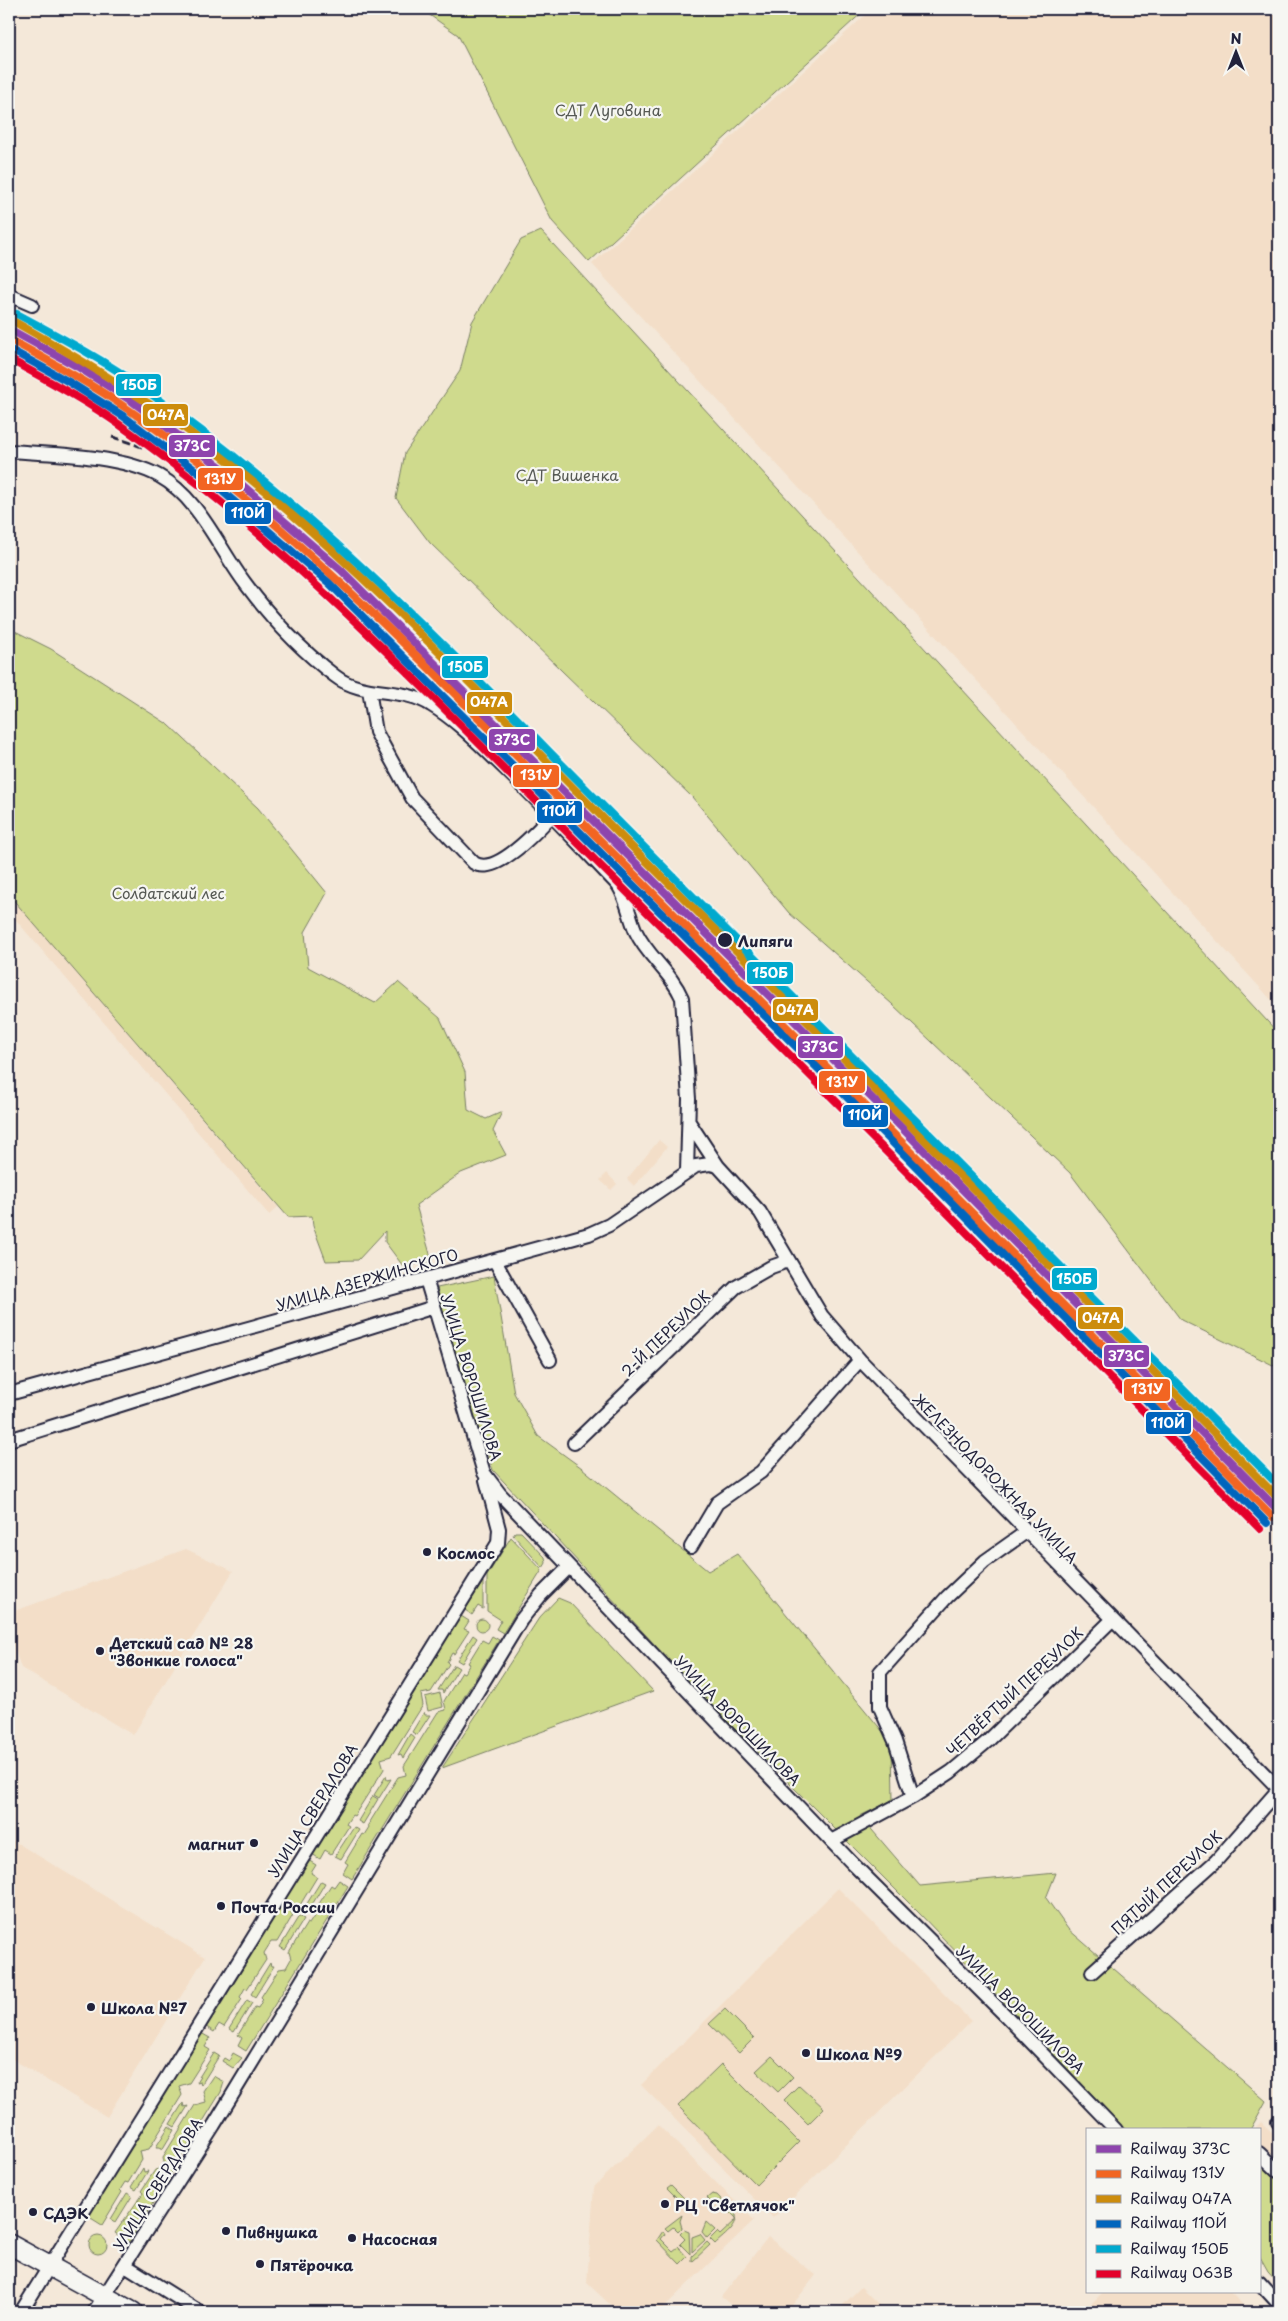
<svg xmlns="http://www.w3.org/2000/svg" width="1288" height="2321" viewBox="0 0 1288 2321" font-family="'Playpen Sans',sans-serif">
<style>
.built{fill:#f3dec8}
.green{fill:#cfda8d;stroke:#787e64}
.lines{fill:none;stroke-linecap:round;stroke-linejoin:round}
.street-casing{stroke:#22223b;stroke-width:16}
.primary-casing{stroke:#22223b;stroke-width:22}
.street{stroke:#f6f6f2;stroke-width:12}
.primary{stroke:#f6f6f2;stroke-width:19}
.rail{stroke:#22223b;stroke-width:3;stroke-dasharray:8 4;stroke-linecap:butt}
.rail-1-casing{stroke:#f6f6f2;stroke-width:11}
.rail-2-casing{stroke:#f6f6f2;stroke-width:11}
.rail-3-casing{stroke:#f6f6f2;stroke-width:11}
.rail-4-casing{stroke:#f6f6f2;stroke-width:11}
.rail-5-casing{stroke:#f6f6f2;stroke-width:11}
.rail-6-casing{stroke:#f6f6f2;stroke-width:11}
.rail-1{stroke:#8e44ad;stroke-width:8}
.rail-2{stroke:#f26522;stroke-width:8}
.rail-3{stroke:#cc8c0c;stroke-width:8}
.rail-4{stroke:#0065bd;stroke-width:8}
.rail-5{stroke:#00a9ce;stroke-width:8}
.rail-6{stroke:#e4002b;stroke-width:8}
.stop-dot{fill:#22223b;stroke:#f6f6f2;stroke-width:2}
.labels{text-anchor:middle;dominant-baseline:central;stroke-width:4.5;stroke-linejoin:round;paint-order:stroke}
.park-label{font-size:15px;fill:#565954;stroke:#f6f6f2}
.stop-label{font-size:15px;font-weight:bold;fill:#22223b;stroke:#f6f6f2;text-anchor:start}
.street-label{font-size:15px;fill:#22223b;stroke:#f6f6f2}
.poi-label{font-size:15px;font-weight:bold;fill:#22223b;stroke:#f6f6f2;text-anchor:start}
.line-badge{stroke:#f6f6f2;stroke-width:2}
.badge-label{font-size:14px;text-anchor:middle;font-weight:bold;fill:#fff}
</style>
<rect width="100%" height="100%" fill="#f4e8d9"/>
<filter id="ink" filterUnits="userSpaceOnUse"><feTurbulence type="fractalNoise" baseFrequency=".02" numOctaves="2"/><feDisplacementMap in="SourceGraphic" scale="10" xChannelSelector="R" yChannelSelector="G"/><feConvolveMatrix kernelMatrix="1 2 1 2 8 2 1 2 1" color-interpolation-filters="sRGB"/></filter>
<g filter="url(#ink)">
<path class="built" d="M 872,9 L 1279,9 L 1279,1008 L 592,264 Z
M 9,895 L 278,1207 L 269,1215 L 9,912 Z
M 659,1140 L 667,1147 L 634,1186 L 627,1179 Z
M 607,1173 L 617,1184 L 611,1190 L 600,1180 Z
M 186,1549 L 233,1571 L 133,1735 L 21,1668 L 9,1633 L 9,1613 Z
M 9,1838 L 205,1957 L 107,2117 L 9,2057 Z
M 838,1888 L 971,2021 L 773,2218 L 641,2085 Z
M 1261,2122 L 1279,2139 L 1279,2165 L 1259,2146 L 1259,2130 L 1253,2130 Z
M 658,2125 L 754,2220 L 659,2312 L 618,2312 L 587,2283 L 594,2187 Z
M 768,2237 L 816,2275 L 787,2312 L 740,2312 L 721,2297 Z
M 861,2287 L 886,2312 L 836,2312 Z
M 1103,2292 L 1230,2292 L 1250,2312 L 1083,2312 Z"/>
<path class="green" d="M 421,9 L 866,9 L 589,262 L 552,221 L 458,35 Z
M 541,231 L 1279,1034 L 1279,1368 L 1181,1320 L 1070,1173 L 892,1004 L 789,913 L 692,797 L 430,543 L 396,498 L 405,453 L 460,371 L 472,322 L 521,240 Z
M 9,628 L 51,649 L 169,725 L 258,808 L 327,893 L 305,932 L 308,967 L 375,1003 L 398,982 L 440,1018 L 465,1072 L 468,1110 L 486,1119 L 502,1112 L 493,1131 L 506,1155 L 461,1173 L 416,1205 L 432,1261 L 403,1266 L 385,1242 L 385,1231 L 358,1260 L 326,1261 L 313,1226 L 312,1216 L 288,1217 L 9,895 Z
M 494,1276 L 514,1393 L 538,1436 L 582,1468 L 708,1571 L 737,1554 L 892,1743 L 893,1800 L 860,1816 L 920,1886 L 1056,1873 L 1046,1898 L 1068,1929 L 1266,2101 L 1250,2130 L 1126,2130 L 919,1913 L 706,1700 L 493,1470 L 455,1361 L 437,1288 Z
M 515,1532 L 521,1532 L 545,1557 L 546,1563 L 543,1568 L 513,1535 Z
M 511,1537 L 542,1570 L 503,1633 L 496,1629 L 501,1620 L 487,1611 L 487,1576 Z
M 483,1582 L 483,1609 L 478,1606 L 472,1615 L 465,1610 Z
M 558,1598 L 570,1603 L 653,1691 L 442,1768 L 539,1618 Z
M 461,1616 L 469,1621 L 464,1629 L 469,1631 L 454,1654 L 452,1653 L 447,1662 L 449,1664 L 431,1692 L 421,1694 L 423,1705 L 391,1756 L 381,1759 L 384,1769 L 354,1816 L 352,1815 L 346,1824 L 349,1826 L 331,1854 L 325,1850 L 320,1859 L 312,1854 Z
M476 1625a6 6 0 1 1 12 0a6 6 0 1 1-12 0Z
M 473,1635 L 477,1638 L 462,1663 L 457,1660 Z
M 492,1636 L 499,1640 L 352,1879 L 343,1873 L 348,1864 L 345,1862 L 362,1834 L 364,1835 L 369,1827 L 368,1825 L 398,1777 L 406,1775 L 404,1766 L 438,1712 L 446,1710 L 444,1701 L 462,1672 L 464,1673 L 470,1664 L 468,1663 L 482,1640 L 488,1643 Z
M 454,1665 L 459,1668 L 443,1693 L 442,1690 L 438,1690 Z
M 440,1693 L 443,1707 L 428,1711 L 425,1697 Z
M 424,1712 L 425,1715 L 430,1715 L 417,1735 L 412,1732 Z
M 410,1734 L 415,1738 L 403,1758 L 401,1754 L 398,1755 Z
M 386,1776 L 387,1780 L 391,1779 L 379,1798 L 374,1795 Z
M 373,1796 L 378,1799 L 363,1824 L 358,1821 Z
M 354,1827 L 359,1830 L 341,1859 L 335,1856 Z
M 308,1860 L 316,1865 L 311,1873 L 317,1877 L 300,1905 L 297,1904 L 291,1913 L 293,1915 L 277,1942 L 271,1942 L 264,1953 L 266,1960 L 247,1989 L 245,1988 L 240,1997 L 242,1999 L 224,2027 L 219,2024 L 214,2032 L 205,2026 Z
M 339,1880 L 348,1886 L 246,2051 L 238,2046 L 242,2038 L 238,2035 L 255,2007 L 258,2008 L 263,1999 L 261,1997 L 279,1969 L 286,1968 L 291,1959 L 289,1952 L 307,1923 L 309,1924 L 315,1915 L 313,1913 L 331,1885 L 334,1887 Z
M 321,1881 L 325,1883 L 307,1913 L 303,1910 Z
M 299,1916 L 304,1919 L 285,1950 L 280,1947 Z
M 270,1963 L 271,1966 L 274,1966 L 255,1997 L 251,1994 Z
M 247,2000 L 252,2003 L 234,2032 L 229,2029 Z
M 725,2009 L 754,2038 L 739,2053 L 709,2024 Z
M 201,2033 L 210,2038 L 205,2047 L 210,2050 L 189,2083 L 179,2086 L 182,2095 L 149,2149 L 140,2151 L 142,2160 L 128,2183 L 125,2182 L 120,2190 L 122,2192 L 102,2225 L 86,2215 Z
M 214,2053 L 219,2056 L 201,2085 L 200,2081 L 196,2082 Z
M 233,2053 L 242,2058 L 233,2068 L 222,2061 L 224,2058 L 229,2061 Z
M 772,2056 L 793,2077 L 778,2092 L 756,2071 Z
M 721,2064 L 799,2142 L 756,2185 L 678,2106 Z
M 213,2076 L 224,2082 L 221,2092 L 129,2242 L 115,2233 L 143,2193 L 141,2191 L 155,2170 L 165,2167 L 163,2157 L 195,2105 L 206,2102 L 203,2091 Z
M 799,2085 L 824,2108 L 808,2124 L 784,2100 Z
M 183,2103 L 184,2107 L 188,2106 L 175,2127 L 170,2124 Z
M 169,2126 L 174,2130 L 162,2150 L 160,2147 L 156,2147 Z
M 1259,2157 L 1279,2178 L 1279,2284 L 1268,2272 L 1259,2256 Z
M 143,2168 L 144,2172 L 148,2171 L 136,2190 L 131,2187 Z
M 671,2185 L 687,2201 L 683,2204 L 667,2188 Z
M 127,2193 L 132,2196 L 116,2222 L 111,2219 Z
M 712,2194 L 717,2195 L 736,2215 C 738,2227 723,2236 715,2244 L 710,2239 L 717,2232 L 720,2235 L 737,2219 L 718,2200 L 713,2204 L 707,2198 Z
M 682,2215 L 680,2221 L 682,2228 L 678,2232 L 673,2227 L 668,2231 L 665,2228 Z
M 706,2222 L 715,2230 L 707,2238 L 702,2232 Z
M 684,2230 L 689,2232 L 690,2254 L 680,2244 L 685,2239 L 680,2234 Z
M 663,2231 L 665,2234 L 661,2239 L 673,2251 L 678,2247 L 687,2257 L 680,2264 L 657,2240 Z
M 700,2234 L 705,2240 L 692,2252 L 692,2237 Z
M89 2245a9 9 0 1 1 18 0a9 9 0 1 1-18 0Z
M 707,2242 L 710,2245 L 692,2262 L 692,2256 Z"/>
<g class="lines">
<g class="street-casing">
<path id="street" d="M 9,295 L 32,305
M 9,451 C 53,454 120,455 159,476 C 199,498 218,547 245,583 C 270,617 301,650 335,676 C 363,698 402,686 431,705 C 456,720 476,741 497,761 C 539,801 578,843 618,885 C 627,899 629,916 636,932 C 647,956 671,972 682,998 L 689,1099 L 687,1171
M 369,690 L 376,732 L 412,798 L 474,863 C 496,877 538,830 553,814
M 689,1122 L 718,1166 L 760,1212 L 822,1316 L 860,1360 L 1279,1789
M 495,1261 L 550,1360
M 426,1279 L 484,1473 L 500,1494 L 853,1864 L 1006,2016 L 1116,2130
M 9,1394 L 589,1234 L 609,1225 L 696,1166 L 710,1164 L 718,1166
M 9,1440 L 434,1307
M 574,1443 L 736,1287 L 771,1267 L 788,1261
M 691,1547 L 717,1503 L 761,1472 L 860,1360
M 913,1797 L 895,1741 L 880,1707 L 880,1672 L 947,1597 L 985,1561 L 1026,1532
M 831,1841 L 913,1797 L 951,1772 L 989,1740 L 1113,1619
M 1092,1972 L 1216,1861 L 1279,1789
M 1278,2122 L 1279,2121
M 1259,2153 L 1279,2172
M 125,2265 L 200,2312
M 1259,2282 L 1279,2304
M 21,2312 L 498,1543 L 499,1529 L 486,1480
M 94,2312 L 214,2125 L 521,1620 L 541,1595 L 568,1568"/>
</g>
<g class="primary-casing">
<path id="primary" d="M 9,2244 L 133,2312"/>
</g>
<use href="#street" class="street"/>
<use href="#primary" class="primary"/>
<path class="rail" d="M 112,437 C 177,455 228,492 277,537
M 203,461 L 234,493
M 272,533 L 333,588
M 1193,1402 L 1279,1487"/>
<g class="rail-1-casing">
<path id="rail-1" d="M 9,329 L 78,367 L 133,402 L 226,471 L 341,570 L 897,1123 L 1279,1511"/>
</g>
<g class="rail-2-casing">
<path id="rail-2" d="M 9,339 C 49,361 90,383 129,410 C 308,534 456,697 610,850 C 832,1071 1053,1294 1273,1517"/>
</g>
<g class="rail-3-casing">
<path id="rail-3" d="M 13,321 C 90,364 163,409 232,464 C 371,576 496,711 622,837 C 843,1056 1061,1277 1279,1499"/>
</g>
<g class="rail-4-casing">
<path id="rail-4" d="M 9,349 L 69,382 L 123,416 L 215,485 L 329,583 L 885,1135 L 1267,1523"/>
</g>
<g class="rail-5-casing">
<path id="rail-5" d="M 17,314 C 60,337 104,360 144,389 C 323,513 471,674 624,827 C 844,1046 1062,1266 1279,1486"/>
</g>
<g class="rail-6-casing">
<path id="rail-6" d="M 9,359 C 47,380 85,400 120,425 C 295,548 440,706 591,856 C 815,1079 1038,1304 1260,1529"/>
</g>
<use href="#rail-1" class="rail-1"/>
<use href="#rail-2" class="rail-2"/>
<use href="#rail-3" class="rail-3"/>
<use href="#rail-4" class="rail-4"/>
<use href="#rail-5" class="rail-5"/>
<use href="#rail-6" class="rail-6"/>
</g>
</g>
<g class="stop-dot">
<circle cx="725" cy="940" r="8"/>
<circle cx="427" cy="1552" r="5"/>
<circle cx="100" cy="1651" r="5"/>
<circle cx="254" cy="1843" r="5"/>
<circle cx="221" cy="1906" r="5"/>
<circle cx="91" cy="2007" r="5"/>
<circle cx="806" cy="2053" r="5"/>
<circle cx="665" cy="2204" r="5"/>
<circle cx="33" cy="2212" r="5"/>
<circle cx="226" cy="2231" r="5"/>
<circle cx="352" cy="2238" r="5"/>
<circle cx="260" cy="2264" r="5"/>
</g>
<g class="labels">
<g class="park-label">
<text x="608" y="109">СДТ Луговина</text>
<text x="567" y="474">СДТ Вишенка</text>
<text x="168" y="892">Солдатский лес</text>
</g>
<g class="stop-label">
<text x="738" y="940">Липяги</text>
</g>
<g class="street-label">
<text transform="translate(367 1279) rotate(-16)">УЛИЦА ДЗЕРЖИНСКОГО</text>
<text transform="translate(665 1333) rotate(-44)">2-Й ПЕРЕУЛОК</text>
<text transform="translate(472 1377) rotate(73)">УЛИЦА ВОРОШИЛОВА</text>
<text transform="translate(996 1478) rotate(46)">ЖЕЛЕЗНОДОРОЖНАЯ УЛИЦА</text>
<text transform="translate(1014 1691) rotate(-43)">ЧЕТВЁРТЫЙ ПЕРЕУЛОК</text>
<text transform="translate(738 1720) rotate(46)">УЛИЦА ВОРОШИЛОВА</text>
<text transform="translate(312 1810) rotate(-58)">УЛИЦА СВЕРДЛОВА</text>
<text transform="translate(1166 1882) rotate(-43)">ПЯТЫЙ ПЕРЕУЛОК</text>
<text transform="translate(1021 2009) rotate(45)">УЛИЦА ВОРОШИЛОВА</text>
<text transform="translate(157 2184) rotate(-58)">УЛИЦА СВЕРДЛОВА</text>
</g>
<g class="poi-label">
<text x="437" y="1552">Космос</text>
<text x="110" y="1642">Детский сад № 28<tspan x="110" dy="17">"Звонкие голоса"</tspan></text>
<text x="244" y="1843" text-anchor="end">магнит</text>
<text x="231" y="1906">Почта России</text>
<text x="101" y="2007">Школа №7</text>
<text x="816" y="2053">Школа №9</text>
<text x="675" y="2204">РЦ "Светлячок"</text>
<text x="43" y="2212">СДЭК</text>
<text x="236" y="2231">Пивнушка</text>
<text x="362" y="2238">Насосная</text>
<text x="270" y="2264">Пятёрочка</text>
</g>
</g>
<g class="line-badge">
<rect x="115" y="373" width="47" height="24" rx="5" fill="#00a9ce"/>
<rect x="142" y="403" width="47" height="24" rx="5" fill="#cc8c0c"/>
<rect x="168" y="434" width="48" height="24" rx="5" fill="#8e44ad"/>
<rect x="197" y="467" width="47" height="24" rx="5" fill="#f26522"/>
<rect x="224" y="501" width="48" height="24" rx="5" fill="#0065bd"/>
<rect x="441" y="655" width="48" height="24" rx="5" fill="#00a9ce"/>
<rect x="466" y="691" width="47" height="24" rx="5" fill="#cc8c0c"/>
<rect x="488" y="728" width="48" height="24" rx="5" fill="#8e44ad"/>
<rect x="512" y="764" width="48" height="24" rx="5" fill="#f26522"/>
<rect x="536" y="800" width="47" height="24" rx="5" fill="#0065bd"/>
<rect x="746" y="961" width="48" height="24" rx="5" fill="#00a9ce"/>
<rect x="772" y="998" width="47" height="24" rx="5" fill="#cc8c0c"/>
<rect x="797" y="1035" width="47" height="24" rx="5" fill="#8e44ad"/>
<rect x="818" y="1070" width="48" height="24" rx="5" fill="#f26522"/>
<rect x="842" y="1104" width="47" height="24" rx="5" fill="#0065bd"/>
<rect x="1051" y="1267" width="47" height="24" rx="5" fill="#00a9ce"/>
<rect x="1077" y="1306" width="47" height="24" rx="5" fill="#cc8c0c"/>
<rect x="1103" y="1344" width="47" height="24" rx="5" fill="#8e44ad"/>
<rect x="1123" y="1378" width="48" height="24" rx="5" fill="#f26522"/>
<rect x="1145" y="1411" width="47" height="24" rx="5" fill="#0065bd"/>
</g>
<g class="badge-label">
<text x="139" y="390">150Б</text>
<text x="166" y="420">047А</text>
<text x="192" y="451">373C</text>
<text x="220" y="484">131У</text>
<text x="248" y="518">110Й</text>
<text x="465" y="672">150Б</text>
<text x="489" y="707">047А</text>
<text x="512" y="745">373C</text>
<text x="536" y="780">131У</text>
<text x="559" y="816">110Й</text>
<text x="770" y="978">150Б</text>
<text x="795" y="1015">047А</text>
<text x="820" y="1052">373C</text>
<text x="842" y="1087">131У</text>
<text x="865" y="1120">110Й</text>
<text x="1074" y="1284">150Б</text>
<text x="1101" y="1323">047А</text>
<text x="1126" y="1361">373C</text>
<text x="1147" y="1394">131У</text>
<text x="1168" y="1428">110Й</text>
</g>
<rect width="1288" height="2321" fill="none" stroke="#f6f6f2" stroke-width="30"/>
<rect x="15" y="15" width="1258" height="2291" fill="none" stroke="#22223b" stroke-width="2" filter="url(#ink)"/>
<rect x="1086" y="2128" width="175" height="165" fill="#f6f6f2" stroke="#a1a1a9"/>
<rect x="1096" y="2145" width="25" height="8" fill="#8e44ad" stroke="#a1a1a9"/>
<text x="1130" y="2154" font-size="15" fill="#22223b">Railway 373C</text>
<rect x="1096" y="2170" width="25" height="8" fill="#f26522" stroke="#a1a1a9"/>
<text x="1130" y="2178" font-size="15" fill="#22223b">Railway 131У</text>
<rect x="1096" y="2195" width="25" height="8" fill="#cc8c0c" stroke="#a1a1a9"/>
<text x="1130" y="2204" font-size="15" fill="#22223b">Railway 047А</text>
<rect x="1096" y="2220" width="25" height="8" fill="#0065bd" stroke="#a1a1a9"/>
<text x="1130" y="2228" font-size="15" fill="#22223b">Railway 110Й</text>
<rect x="1096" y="2245" width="25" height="8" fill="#00a9ce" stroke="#a1a1a9"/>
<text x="1130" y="2254" font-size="15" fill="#22223b">Railway 150Б</text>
<rect x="1096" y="2270" width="25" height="8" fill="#e4002b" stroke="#a1a1a9"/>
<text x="1130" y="2278" font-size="15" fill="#22223b">Railway 063В</text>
<g transform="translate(1236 52)" stroke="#f6f6f2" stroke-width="4" paint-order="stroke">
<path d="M0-4L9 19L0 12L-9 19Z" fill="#22223b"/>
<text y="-8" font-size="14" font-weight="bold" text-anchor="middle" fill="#22223b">N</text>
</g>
</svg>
